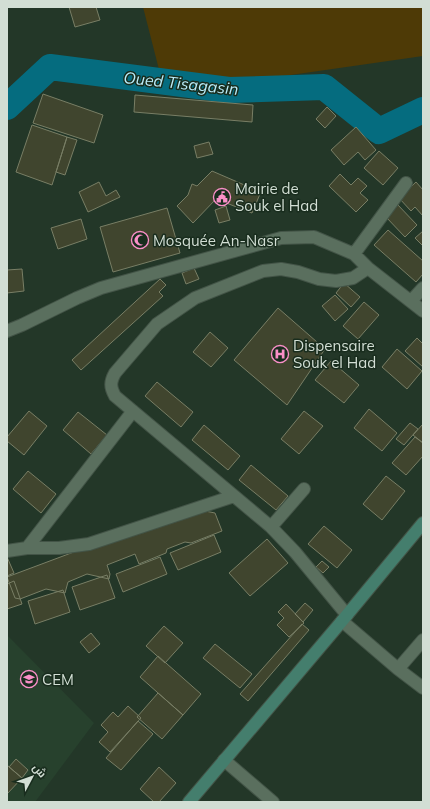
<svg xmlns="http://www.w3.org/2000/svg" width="430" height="809" viewBox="0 0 430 809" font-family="Mulish,Cairo,sans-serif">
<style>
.built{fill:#27412d}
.green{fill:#4e3a06}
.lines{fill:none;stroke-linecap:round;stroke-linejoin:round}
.river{stroke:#056c7f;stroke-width:26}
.building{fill:#40452e;stroke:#787e65}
.street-casing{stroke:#435447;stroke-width:14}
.secondary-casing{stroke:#435447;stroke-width:14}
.street{stroke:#5a6f5e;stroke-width:12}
.secondary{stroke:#447e6d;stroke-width:12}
.labels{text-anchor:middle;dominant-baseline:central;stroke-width:3;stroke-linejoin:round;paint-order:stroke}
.poi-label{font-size:15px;fill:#d2ded4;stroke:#192d1e;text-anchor:start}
.water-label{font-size:16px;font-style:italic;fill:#baedfa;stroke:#192d1e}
</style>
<rect width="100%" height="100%" fill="#233728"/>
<path class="built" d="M 7,635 L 94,723 L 35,802 L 7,802 Z"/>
<path class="green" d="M 143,7 L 423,7 L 423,56 L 165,93 Z"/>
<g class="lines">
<path class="river" d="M 7,107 L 50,67 L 229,90 L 324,87 L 379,131 L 423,110"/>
</g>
<path class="building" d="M 69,7 L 96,7 L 100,20 L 75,27 Z
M 43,94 L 103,115 L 94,143 L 33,123 Z
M 135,95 L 253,105 L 252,122 L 134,112 Z
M 327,107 L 336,116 L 325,128 L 316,119 Z
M 32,125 L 67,137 L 52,185 L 16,172 Z
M 356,127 L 376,150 L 365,160 L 358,152 L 344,165 L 331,150 Z
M 67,137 L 77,140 L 65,175 L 56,172 Z
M 209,142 L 213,154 L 197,158 L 194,146 Z
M 379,151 L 398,168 L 383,185 L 364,168 Z
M 212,171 L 256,190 L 260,194 L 252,213 L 216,199 L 193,223 L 177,206 L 188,195 L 192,184 L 197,186 Z
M 340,174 L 351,185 L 358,178 L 367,186 L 360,193 L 368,200 L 356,212 L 329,186 Z
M 99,182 L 106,196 L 116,190 L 120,197 L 88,212 L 79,192 Z
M 416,182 L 423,190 L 423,216 L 415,207 L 411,211 L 399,198 Z
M 397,204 L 417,225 L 405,237 L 385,216 Z
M 226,206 L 230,220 L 219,223 L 215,210 Z
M 167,208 L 180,253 L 113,272 L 100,227 Z
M 81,219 L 87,239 L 58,249 L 51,228 Z
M 388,230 L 423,261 L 423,274 L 416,282 L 374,245 Z
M 423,231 L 423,246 L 415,238 Z
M 194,268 L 199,279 L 186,284 L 182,273 Z
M 22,269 L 24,291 L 7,293 L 7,270 Z
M 160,279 L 166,285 L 159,292 L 163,296 L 81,370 L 72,360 Z
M 344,283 L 360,297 L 351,307 L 336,293 Z
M 335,295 L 348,309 L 335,321 L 322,306 Z
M 364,302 L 379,315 L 358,339 L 343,326 Z
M 278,308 L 325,349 L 287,405 L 234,360 Z
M 210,332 L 228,348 L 211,367 L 193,352 Z
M 417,338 L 423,344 L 423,367 L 405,351 Z
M 397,349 L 422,371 L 407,389 L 382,367 Z
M 331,361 L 359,385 L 344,403 L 315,380 Z
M 157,382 L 193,412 L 181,427 L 145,396 Z
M 369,409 L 397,433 L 382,451 L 354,428 Z
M 29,411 L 47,426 L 24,455 L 7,441 L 7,437 Z
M 304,411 L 323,426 L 299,454 L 281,439 Z
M 78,412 L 107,435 L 91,454 L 63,430 Z
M 410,423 L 418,429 L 404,445 L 396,439 Z
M 423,424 L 423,443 L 413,435 Z
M 204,425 L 240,456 L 228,470 L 192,440 Z
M 415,437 L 423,443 L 423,456 L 406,475 L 392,463 Z
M 251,465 L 288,496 L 276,510 L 239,480 Z
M 28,471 L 56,494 L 41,513 L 13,489 Z
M 386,476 L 405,491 L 382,520 L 363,504 Z
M 195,509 L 215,513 L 222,531 L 191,543 L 185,542 L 167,549 L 166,553 L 139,564 L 135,554 L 107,565 L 110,574 L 109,579 L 87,574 L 68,582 L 65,593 L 46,589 L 20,599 L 15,598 L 7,577 L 138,528 Z
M 324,526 L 352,550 L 337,568 L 308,544 Z
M 214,535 L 221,552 L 178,570 L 170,553 Z
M 267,539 L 288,563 L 250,596 L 229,573 Z
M 7,557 L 14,573 L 7,576 Z
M 160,557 L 167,574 L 123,592 L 116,574 Z
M 322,561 L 329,567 L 323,573 L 316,567 Z
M 107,575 L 115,598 L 80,610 L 72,587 Z
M 14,581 L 22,604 L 7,609 L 7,584 Z
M 63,590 L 70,612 L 35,624 L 28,601 Z
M 305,603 L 313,610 L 303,622 L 295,614 Z
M 286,604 L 304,623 L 289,637 L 277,625 L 284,618 L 278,612 Z
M 302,624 L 309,630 L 248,701 L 240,694 Z
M 164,626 L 183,643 L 165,663 L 146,646 Z
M 91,633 L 100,644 L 89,653 L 80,642 Z
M 215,644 L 252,674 L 240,688 L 203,658 Z
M 158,656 L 201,694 L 183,715 L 140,677 Z
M 158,693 L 183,715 L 162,739 L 137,717 Z
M 128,706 L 141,718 L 110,752 L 99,742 L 108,732 L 101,725 L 113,712 L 118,717 Z
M 138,721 L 153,734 L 121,770 L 106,758 Z
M 16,759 L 28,770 L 22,778 L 9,767 Z
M 7,765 L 22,778 L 7,794 Z
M 159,767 L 176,783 L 159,802 L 154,802 L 140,789 Z"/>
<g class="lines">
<g class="street-casing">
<path id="street" d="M 354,254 L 406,183
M 411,301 L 423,288
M 7,331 L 22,325 L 77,298 L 101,288 L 281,238 L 314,237 L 354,254 L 368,268 L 423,311
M 271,527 L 304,489
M 27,548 L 133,411
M 7,551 L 27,548 L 59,548 L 89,544 L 234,496
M 347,615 L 295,552 L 271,527 L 115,396 C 110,387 110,382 115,373 L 157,324 L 195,298 L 263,271 L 281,269 L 298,272 L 319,279 L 336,281 L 353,278 L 368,268
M 342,621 L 398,669 L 423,688
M 398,669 L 423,640
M 224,760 L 273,802"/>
</g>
<g class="secondary-casing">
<path id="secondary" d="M 189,802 L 342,621 L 423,523"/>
</g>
<use href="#street" class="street"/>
<use href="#secondary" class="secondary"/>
</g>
<defs>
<g id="civic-ring" transform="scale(0.9)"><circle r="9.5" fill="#192d1e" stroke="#fa8fc8" stroke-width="1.5"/><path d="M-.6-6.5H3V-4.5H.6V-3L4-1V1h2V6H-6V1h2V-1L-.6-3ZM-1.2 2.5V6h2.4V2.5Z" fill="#fa8fc8"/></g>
<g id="mosque-ring" transform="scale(0.9)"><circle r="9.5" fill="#192d1e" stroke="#fa8fc8" stroke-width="1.5"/><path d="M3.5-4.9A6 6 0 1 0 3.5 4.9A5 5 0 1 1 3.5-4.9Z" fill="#fa8fc8"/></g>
<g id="hospital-ring" transform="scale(0.9)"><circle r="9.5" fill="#192d1e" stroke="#fa8fc8" stroke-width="1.5"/><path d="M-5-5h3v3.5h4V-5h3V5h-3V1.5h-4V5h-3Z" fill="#fa8fc8"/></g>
<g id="school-ring" transform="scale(0.9)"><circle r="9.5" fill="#192d1e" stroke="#fa8fc8" stroke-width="1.5"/><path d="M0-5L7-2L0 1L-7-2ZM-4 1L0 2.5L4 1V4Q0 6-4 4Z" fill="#fa8fc8"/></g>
</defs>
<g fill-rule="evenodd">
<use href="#civic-ring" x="222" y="197"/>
<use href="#mosque-ring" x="140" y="240"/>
<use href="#hospital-ring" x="280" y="354"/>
<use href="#school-ring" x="29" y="679"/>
</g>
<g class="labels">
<g class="poi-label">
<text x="235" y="188">Mairie de<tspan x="235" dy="17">Souk el Had</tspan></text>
<text x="153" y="240">Mosquée An-Nasr</text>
<text x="293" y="345">Dispensaire<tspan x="293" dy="17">Souk el Had</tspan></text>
<text x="42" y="679">CEM</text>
</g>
<g class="water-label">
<text transform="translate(181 83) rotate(6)">Oued Tisagasin</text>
</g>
</g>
<rect width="430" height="809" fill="none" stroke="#d2ded4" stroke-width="16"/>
<g transform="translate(32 777) rotate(49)" stroke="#192d1e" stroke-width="3" paint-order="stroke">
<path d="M0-3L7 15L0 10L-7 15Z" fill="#d2ded4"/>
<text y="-6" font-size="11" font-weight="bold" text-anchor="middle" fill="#d2ded4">ش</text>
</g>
</svg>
